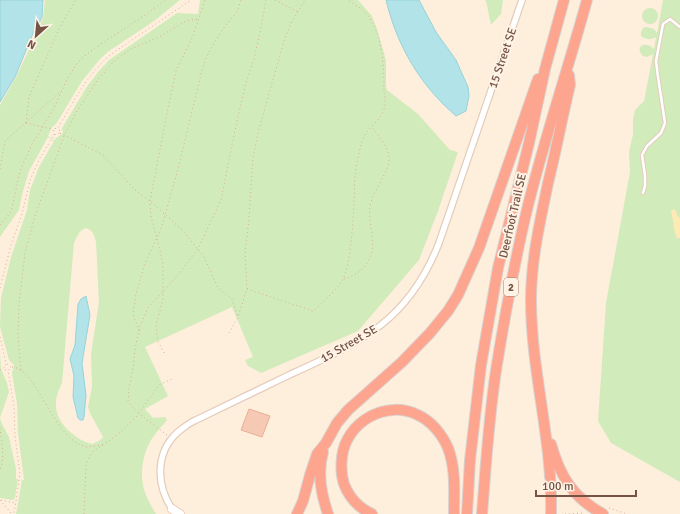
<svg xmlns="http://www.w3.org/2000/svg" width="680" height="514" viewBox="0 0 680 514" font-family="Signika,sans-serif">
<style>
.green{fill:#d2ebbb;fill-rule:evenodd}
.sand{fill:#ffeab6}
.water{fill:#b1e3e8;stroke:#97d3da}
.building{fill:#f5c9b3;stroke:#e8ae92}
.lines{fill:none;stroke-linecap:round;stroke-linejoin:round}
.service-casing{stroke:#e4ccbc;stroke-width:4.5}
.minor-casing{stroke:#e4ccbc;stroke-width:8}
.secondary-casing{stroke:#e9ccb9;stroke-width:10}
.motorway-casing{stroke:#dbd2cf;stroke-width:12}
.path{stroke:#d9ad97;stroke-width:1;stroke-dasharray:1 3;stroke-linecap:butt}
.service{stroke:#fff;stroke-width:2.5}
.minor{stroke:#fff;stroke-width:5.5}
.secondary{stroke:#fff;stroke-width:8}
.motorway{stroke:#fda58f;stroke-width:10}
.labels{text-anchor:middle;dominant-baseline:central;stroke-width:4;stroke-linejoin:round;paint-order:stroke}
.shield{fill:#fff3e5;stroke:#9e8375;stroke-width:1}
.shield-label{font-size:11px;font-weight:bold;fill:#745345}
.street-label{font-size:12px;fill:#745345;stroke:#fff3e5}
</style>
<rect width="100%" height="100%" fill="#feefdd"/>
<path class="green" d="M 45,0 L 180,0 L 154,21 L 109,51 L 101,58 L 82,81 L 56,124 L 52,127 L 48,136 L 54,140 L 63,133 L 62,128 L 86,88 L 98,72 L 109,60 L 177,13 L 198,14 L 200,0 L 358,0 L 372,16 L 377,29 L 386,60 L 386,85 L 387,90 L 418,114 L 450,150 L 458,152 L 438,211 L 419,260 L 358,331 L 261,373 L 248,366 L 245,360 L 253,357 L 232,307 L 145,347 L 168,396 L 145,409 L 153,418 L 165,417 L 167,420 C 163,425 157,431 153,437 C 144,450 140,469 143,485 C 145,496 151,505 156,514 L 16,514 L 22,480 L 24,480 L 18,433 L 17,404 L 12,373 L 14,365 L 9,360 L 0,327 L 1,298 L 11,257 L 27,210 L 30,190 L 39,167 L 54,141 L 48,137 L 29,171 L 22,195 L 19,210 L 0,237 L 0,105 L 16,77 L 33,41 L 35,32 L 43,19 ZM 86,228 C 93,230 94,235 96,242 L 99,302 L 91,354 L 92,387 L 88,407 L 90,413 L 103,437 L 99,441 L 92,444 C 75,440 55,422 56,404 C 56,396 59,389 62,383 L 74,243 C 77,237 79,230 86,228 Z
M 484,0 L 503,0 L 501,14 L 491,25 L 486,1 Z
M 663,0 L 680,0 L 680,482 L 611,443 L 598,421 L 606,303 L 630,172 L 629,152 L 633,134 L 633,119 L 635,110 L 644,101 L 653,54 L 647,57 L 643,56 C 634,47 645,40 654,49 L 656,37 C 652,40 646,40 641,36 L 641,32 L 643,28 L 646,27 L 654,29 L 657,33 Z
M642 16a8 8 0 1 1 16 0a8 8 0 1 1-16 0Z
M 0,352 L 1,369 L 7,383 L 9,392 L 0,418 L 2,424 L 9,437 L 16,469 L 16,479 L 18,479 L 15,498 L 13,500 L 0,498 Z"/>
<path class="sand" d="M 673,209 L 676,211 L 677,216 L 680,218 L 680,238 L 677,238 C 673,230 674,221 671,212 Z"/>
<path class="water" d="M 0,0 L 43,0 L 42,18 L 34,31 L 15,77 L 0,102 Z
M 386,0 L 419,0 L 436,32 L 456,60 L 468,87 L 469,96 L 466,111 L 456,116 C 420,85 397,46 386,0 Z
M 86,296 L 90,315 L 82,363 L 86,395 L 84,417 L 83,420 L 80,420 L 78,418 L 73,397 L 74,376 L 70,359 L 75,345 L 78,304 L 81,299 Z"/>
<path class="building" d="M 249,409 L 270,416 L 262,437 L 241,430 Z"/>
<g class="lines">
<g class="service-casing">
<path id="service" d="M 643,193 L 645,186 L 645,176 L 642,155 L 647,146 L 661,133 L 665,123 L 658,77 L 656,61 L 663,24 L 670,19 L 680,27"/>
</g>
<g class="minor-casing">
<path id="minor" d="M 172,509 C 155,483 155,448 183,428 C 187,425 191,422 196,420 C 227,405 258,390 289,375 C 361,342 408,322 439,243 L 522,0"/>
</g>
<g class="secondary-casing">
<path id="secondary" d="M 172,509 L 180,514"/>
</g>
<g class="motorway-casing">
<path id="motorway" d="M 551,444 C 560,476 573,498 603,514
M 323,452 C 317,473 321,494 328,514
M 297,514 L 303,501 L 310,475 L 317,454 L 326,443 L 337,423 L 348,410 L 402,362 L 430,333 L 448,311 L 458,295 L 479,248 L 538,79
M 372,514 C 359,508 349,497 344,484 C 341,475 341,466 342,457 C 346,422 386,399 418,415 C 431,421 442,434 448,448 C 456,469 454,492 454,514
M 467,514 L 470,460 L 481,365 L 498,268 L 529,143 L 545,69 L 564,0
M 482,514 C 486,464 489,413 497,364 C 505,315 514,266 525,218 C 542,145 567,73 587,0
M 551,514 C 553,442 531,372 531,300 C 531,260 540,222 548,183 C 556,151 562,118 570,85 L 569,75"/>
</g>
<path class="path" d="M 275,0 L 298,12
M 26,123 L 29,97 L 60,27 L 76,0
M 26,123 L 52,129
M 60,133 L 103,155 L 135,190 L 155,205 L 183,231 L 204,257 L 218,288 L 232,299 L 238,317
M 54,135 L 53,129 L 58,128 C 73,102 87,75 110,55 L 191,0
M 0,169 L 5,141 L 60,92
M 0,225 L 11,212 L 20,171 L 32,144 L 54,108 L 68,77 L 79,61 L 92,50 L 142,17 L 166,0
M 344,279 C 356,275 364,270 370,258 C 377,243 368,224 370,207 C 372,190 391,171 389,156 C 388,146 378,136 372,127
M 0,288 L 11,245 L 22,214 L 30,180 L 40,158 L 54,135 L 60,133 L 59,128
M 247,289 L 313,311 C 321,304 340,287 344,277 C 351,258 353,223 354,202 C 355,193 354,183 355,175 C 357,163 360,142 366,133 C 372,125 381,119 384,109 C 386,104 385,96 384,91 C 384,65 383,33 365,12 C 360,7 353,4 348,0
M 139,331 L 133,314 L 136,294 L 145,263 L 161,229 L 178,169 L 201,74 L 206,58 L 214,43 L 225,26 L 237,12 L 241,0
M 229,333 L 238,317 L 247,289 L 245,252 L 249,219 L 253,157 L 259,129 L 284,41 L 290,25 L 305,0
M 0,337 L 6,363 L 11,367 L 8,371 L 14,406 L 15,436 L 20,474 L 14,514
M 164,353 L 158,341 L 156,326 L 163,299 L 163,263 L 151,216 L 150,201 L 167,113 L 176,71 L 193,36 L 205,0
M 6,364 L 3,369 L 8,371
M 12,367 C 38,368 53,441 87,447 C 92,447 98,445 103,445
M 0,370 L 1,369
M 21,370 L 18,335 L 19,303 L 25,253 L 35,216 L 64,136 L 77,111 L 97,81 L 114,61 L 131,49 L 159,37 L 186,21 L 199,19
M 0,428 C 2,443 5,457 0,470
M 167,435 L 138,413 L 128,402 L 129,388 L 133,368 L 135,349 L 140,326 L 148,308 L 178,275 L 198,249 L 221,200 L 235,130 L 245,86 L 254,59 L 261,28 L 266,0
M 0,500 L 12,514
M 1,500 L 15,503
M 609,508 L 627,514
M 84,514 L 86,464 L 92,452 L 116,436 L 136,417 L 159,385 L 174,378
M 565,514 L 584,513"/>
<use href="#service" class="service"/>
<use href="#minor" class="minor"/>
<use href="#secondary" class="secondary"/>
<use href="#motorway" class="motorway"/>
</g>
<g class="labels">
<rect class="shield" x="504" y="278" width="14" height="18" rx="3"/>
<g class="shield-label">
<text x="511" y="287">2</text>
</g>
<g class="street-label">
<text transform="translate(503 58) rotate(-71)">15 Street SE</text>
<text transform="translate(513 216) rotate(-77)">Deerfoot Trail SE</text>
<text transform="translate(349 344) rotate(-30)">15 Street SE</text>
</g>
</g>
<g transform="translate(36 36) rotate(207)" stroke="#fff3e5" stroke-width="3" paint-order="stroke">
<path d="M0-3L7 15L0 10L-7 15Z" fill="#745345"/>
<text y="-6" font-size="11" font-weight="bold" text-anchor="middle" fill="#745345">N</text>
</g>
<path d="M536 490v6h100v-6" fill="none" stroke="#745345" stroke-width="2"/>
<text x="542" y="490" font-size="12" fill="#745345" stroke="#fff3e5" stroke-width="3" paint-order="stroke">100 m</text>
</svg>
